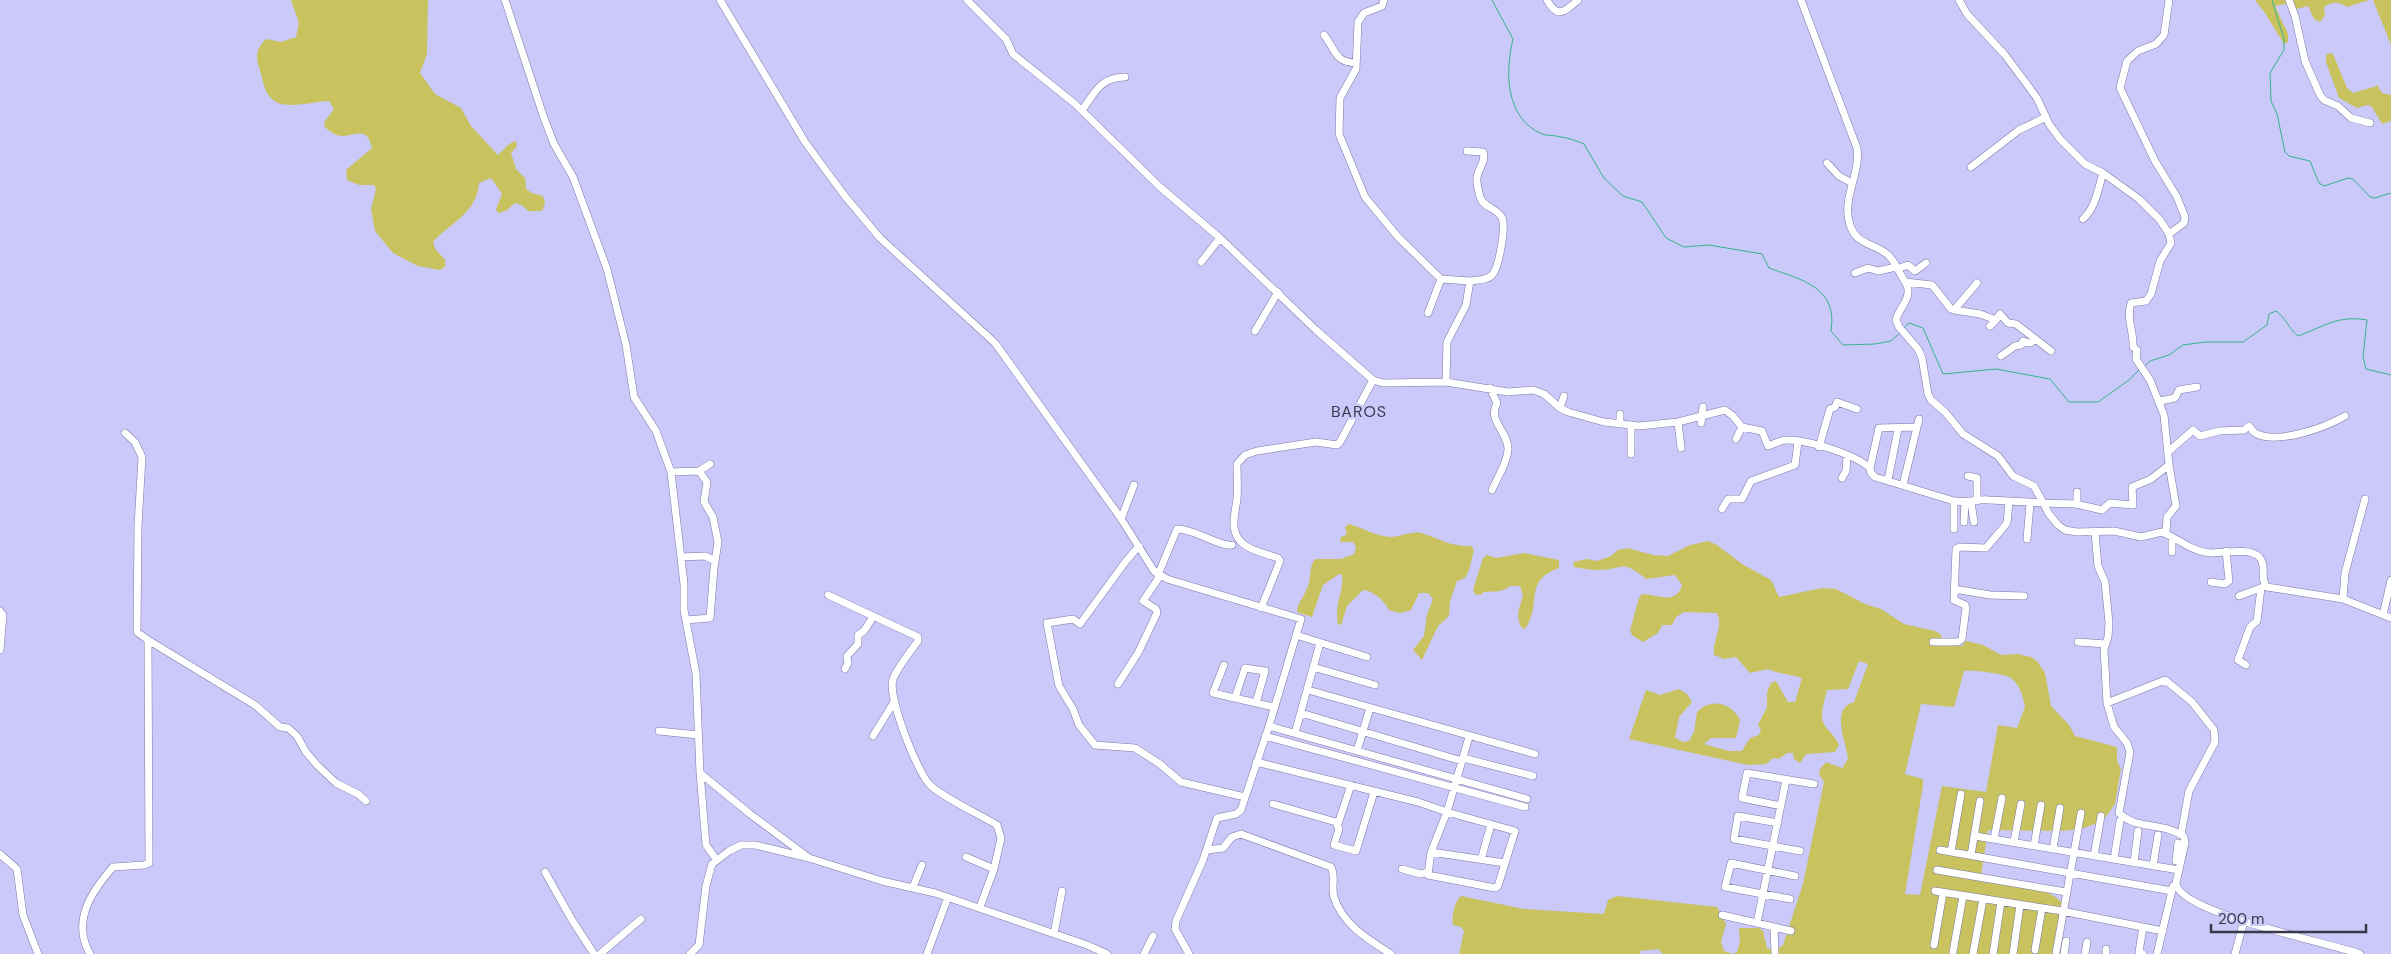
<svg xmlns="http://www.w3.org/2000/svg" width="2391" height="954" viewBox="0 0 2391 954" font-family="'DM Sans',sans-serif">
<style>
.green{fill:#c8c25f;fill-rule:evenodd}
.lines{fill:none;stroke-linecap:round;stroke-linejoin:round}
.stream{stroke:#36b488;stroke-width:1}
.minor-casing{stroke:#7a79a5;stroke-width:8}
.minor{stroke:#fff;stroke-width:7}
.labels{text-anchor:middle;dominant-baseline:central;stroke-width:5;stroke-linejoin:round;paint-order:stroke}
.quarter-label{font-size:16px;letter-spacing:1px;fill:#39394c;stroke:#cac9f9}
</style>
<rect width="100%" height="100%" fill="#cac9f9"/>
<path class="green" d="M 291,0 L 428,0 L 427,54 L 420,73 L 435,94 L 461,108 L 471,126 L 498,155 L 509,144 L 516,141 L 517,146 L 511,153 L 516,169 L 525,178 L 526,189 L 532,193 L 543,196 L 545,203 L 542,211 L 528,211 L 522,205 L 515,203 L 506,211 L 498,213 L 496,209 L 502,194 L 491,178 L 479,183 C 477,213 450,223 433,242 L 436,250 L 445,260 L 445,267 L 440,270 L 418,266 L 393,253 L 375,231 L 371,209 L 376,189 L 374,185 L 359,185 L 347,180 L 346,170 L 372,148 C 367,125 355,136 343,136 C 335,136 329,131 324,126 L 325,121 L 334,109 L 329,101 C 315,101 283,111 272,99 C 264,92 263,80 260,70 C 255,57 256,49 266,39 L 281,42 L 296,37 L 299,23 Z
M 2255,0 L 2369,0 L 2347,7 C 2337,1 2334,1 2324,7 L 2325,15 L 2320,22 L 2314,19 L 2308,6 L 2297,9 L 2285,4 L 2275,6 L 2288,34 L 2288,42 L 2284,44 L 2265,13 Z
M 2373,0 L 2391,0 L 2391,45 Z
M 2330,53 L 2333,54 L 2347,88 L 2353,93 L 2380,85 L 2378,87 L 2382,93 L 2391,95 L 2391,121 L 2382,124 L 2372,107 L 2368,105 L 2357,108 L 2339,98 L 2326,62 L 2326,55 Z
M 1349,524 C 1363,528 1375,536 1390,537 C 1400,537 1412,531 1421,533 C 1442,539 1447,546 1471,546 L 1474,550 L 1469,570 L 1465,578 L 1457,581 L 1450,601 L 1449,616 L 1438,626 L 1422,660 L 1413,650 L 1424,636 L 1427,615 L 1433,599 L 1428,593 L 1419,593 L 1411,610 L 1400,613 L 1389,610 C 1386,602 1372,590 1363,590 L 1347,606 L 1341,625 L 1338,624 C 1334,602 1344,593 1342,575 L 1339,574 L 1323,585 L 1312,617 L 1297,612 C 1298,601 1305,596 1308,586 C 1312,576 1308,569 1315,559 L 1341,559 L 1354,554 L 1356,547 L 1353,542 L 1340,542 L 1341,537 L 1347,534 L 1345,527 Z
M 1708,541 L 1717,545 L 1742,564 L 1771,580 L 1779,597 L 1822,588 L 1836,589 L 1865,604 L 1881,609 L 1904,624 L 1935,631 L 1940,634 L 1946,645 L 1962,646 L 1966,641 L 1983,645 L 2001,655 L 2017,654 L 2031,657 L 2037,661 L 2045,673 L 2051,706 L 2069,725 L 2075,736 L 2117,747 L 2117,761 L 2121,769 L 2115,804 L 2103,821 L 2081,829 L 2060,831 L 1988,830 L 1980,882 C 2007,885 2051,883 2066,908 L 2055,954 L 1663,954 L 1658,949 L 1640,951 L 1640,954 L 1459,954 L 1464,931 L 1461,927 L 1453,925 C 1451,916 1455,901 1461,896 L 1524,909 L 1604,914 L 1608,900 L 1617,896 L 1717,907 L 1726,924 L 1721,942 L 1724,951 L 1733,954 L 1737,952 L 1740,942 L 1739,928 L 1759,928 L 1763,931 L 1767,948 L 1775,950 L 1783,945 L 1803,884 L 1824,782 L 1819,774 L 1820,769 L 1826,762 L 1842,768 L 1848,759 C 1846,741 1830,708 1854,702 L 1868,664 L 1859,661 L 1848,689 L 1827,690 C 1825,699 1820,713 1823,722 C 1827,731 1836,736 1839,745 L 1835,752 L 1806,754 L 1800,763 L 1794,759 L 1793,753 L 1787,753 L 1779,759 L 1773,758 L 1766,764 L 1748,765 L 1629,739 L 1646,690 L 1660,695 L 1679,689 L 1687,694 L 1692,702 L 1679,717 L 1675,738 L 1684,742 L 1689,741 L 1694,732 L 1697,712 C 1711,698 1731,702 1740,720 L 1736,738 L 1711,738 L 1704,744 L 1729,751 L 1742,751 L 1750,738 L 1759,735 L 1761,730 L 1758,725 L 1767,707 L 1767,692 L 1771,683 L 1776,681 L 1788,702 L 1795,702 L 1802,678 C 1790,674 1778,674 1768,669 L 1750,673 L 1736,657 L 1724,659 L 1714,655 C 1712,640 1724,627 1717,613 L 1684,612 L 1676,617 L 1672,625 L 1662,625 L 1658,633 L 1643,642 L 1632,635 L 1630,630 L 1639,598 L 1642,594 C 1657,594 1676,606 1682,585 L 1675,575 L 1646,579 C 1620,558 1625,570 1598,570 C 1590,570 1582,568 1574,567 L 1573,562 L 1587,559 L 1597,561 L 1611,556 L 1618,550 L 1628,548 L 1653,555 L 1668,556 L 1690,545 ZM 1964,671 C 1973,670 2005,673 2012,679 C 2020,685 2023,697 2025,707 L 2017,728 L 1998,725 L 1986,792 L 1942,786 L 1920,895 L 1905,894 L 1923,785 L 1923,779 L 1905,774 L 1921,704 L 1954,707 Z
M 1524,553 L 1559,560 L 1559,568 C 1522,581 1543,605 1525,629 L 1521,627 C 1515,614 1520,608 1523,595 L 1520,586 L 1510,586 C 1502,593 1493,591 1484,592 L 1480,595 L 1475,594 L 1473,590 L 1483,558 L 1487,555 L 1496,558 Z"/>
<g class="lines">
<path class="stream" d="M 1492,0 L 1513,39 C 1505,72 1505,118 1542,134 C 1548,136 1555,135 1561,137 C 1569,138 1577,141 1584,144 L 1604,178 L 1623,196 L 1642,202 L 1666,238 L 1684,247 L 1709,245 L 1762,254 L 1769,268 C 1802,280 1838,287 1831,331 L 1843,345 L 1875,344 L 1891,341 L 1900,333
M 2272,0 L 2284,39 L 2284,50 L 2270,73 L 2271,101 L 2277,114 L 2285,152 L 2289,156 L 2310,161 L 2319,183 L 2324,186 L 2348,178 L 2353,179 L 2370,197 L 2375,198 L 2391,193
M 1904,328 L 1909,323 L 1923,328 L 1943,374 L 1996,369 L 2050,379 L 2069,402 L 2098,402 L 2129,380 L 2139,370
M 2144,367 L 2150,361 L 2169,355 L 2183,345 L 2205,342 L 2243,342 L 2267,325 L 2269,314 L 2276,311 C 2286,318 2288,328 2298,336 C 2325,326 2338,315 2367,320 L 2363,357 L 2366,369 L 2391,375"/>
<g class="minor-casing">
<path id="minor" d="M 505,0 L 544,118 L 554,144 L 573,177 L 607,269 L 626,345 L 634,397 L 656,431 L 671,472 L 684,584 L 684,610 L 696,674 L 700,773 L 750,814 L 809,858
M 720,0 L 805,142 L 844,195 L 880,238 L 995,343 L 1120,517 L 1154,571 L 1167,579 L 1301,619 L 1269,726 L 1241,810 L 1236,814 L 1217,818 L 1203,860 L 1176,921 L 1175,929 L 1189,954
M 967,0 L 1006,39 L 1013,54 L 1074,103 L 1160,187 L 1220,238 L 1316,330 L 1373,380 L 1383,383 L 1446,382 L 1508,392 L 1533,390 L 1544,394 L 1560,408 L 1568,412 L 1604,422 L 1639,426 L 1678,422 L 1725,410 L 1733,416 L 1742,427 L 1762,431 L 1768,446 C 1774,444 1780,440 1787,440 C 1809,440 1854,454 1870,468 L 1871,473 L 1875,477 L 1954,501 C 1966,503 1977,499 1989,500 C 2018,501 2046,504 2075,504 L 2077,502 L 2077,492
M 1384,0 L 1382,6 L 1364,13 L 1358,22 L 1356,69 L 1340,98 L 1339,134 L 1365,197 L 1398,237 L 1441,279 L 1470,281
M 1547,0 C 1558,20 1565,11 1578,0
M 1801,0 L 1857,148 C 1861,174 1841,199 1850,225 C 1857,246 1875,243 1888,255 C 1894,260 1897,268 1901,275 C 1904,280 1909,286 1908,292 C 1908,302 1898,310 1896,320 L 1899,327 L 1918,349 L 1922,358 L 1928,394 L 1931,400 L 1945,412 L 1963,434 L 1998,456 L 2013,476 L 2034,486 L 2049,514 L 2058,525 L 2065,530 L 2077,532 L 2114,531 L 2141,537 L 2162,532 C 2178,539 2193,552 2211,553 C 2223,553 2252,547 2260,558 C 2267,566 2259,578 2267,587 L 2343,599 L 2391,618
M 1959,0 L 1967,14 L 2005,55 L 2037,98 L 2049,124 L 2060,139 L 2085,164 L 2103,173 L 2139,199 L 2160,220 L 2169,234 L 2171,243 L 2160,261 L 2151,294 L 2146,301 L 2131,303 C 2126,319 2134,332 2133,347 L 2137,350 L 2136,359 L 2150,380 L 2164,415 L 2169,465 L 2176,506 L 2167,517 L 2166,534
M 2169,0 L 2164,35 L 2156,44 L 2138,51 L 2127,61 L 2120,88 L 2155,161 L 2177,197 L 2185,217 L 2184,223 L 2169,234
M 2289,0 L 2295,16 L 2305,61 L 2320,95 L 2324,100 L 2338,106 L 2351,118 L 2370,123
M 1324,35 C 1336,50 1334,62 1356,63
M 1082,110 C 1096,92 1099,78 1125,77
M 1827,163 L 1839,176 L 1852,183
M 1971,167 L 2019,130 L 2046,117
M 2083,219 C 2096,207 2098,189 2103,173
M 1201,262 L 1220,238
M 1897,269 L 1908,265 L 1915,271 L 1926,263
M 1855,273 L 1868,268 L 1878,271 L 1896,267
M 1905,282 L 1932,285 L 1951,309 L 1954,310
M 1977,283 L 1954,310 L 1980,314 L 1996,320 L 1990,326
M 1428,313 L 1441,279
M 1996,320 L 2000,314 L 2008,323 L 2016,324 L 2051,351
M 1255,331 L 1278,292
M 2001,356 L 2015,346 L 2021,345 L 2023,341 L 2030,343 L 2035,340
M 1446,382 L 1447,342 L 1466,305 L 1470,281 C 1477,280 1488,280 1492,275 C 1499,268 1506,227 1502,218 C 1498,208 1483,208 1480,197 C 1479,192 1476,183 1477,178 C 1478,168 1486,163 1483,152 L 1467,151
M 1490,388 L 1497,403 C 1487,421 1509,432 1508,450 C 1507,464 1497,478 1492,490
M 2160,401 L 2175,398 L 2179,390 L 2197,387
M 1560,408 L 1564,396
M 1620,414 L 1620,423
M 1678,422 L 1681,448
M 1701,423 L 1703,407
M 1736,439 L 1742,427
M 1819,447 L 1830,409 L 1835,407 L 1837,402 L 1857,409
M 2168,452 L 2193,430 L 2200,436 L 2219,431 L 2244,430 L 2249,426 C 2252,429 2253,433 2257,434 C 2279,444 2324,428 2345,416
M 1631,454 L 1631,425
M 1870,468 L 1879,428 L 1917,427
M 671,472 L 699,471 L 710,464
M 1968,476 L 1977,478 L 1977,501
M 1842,478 L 1846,471 L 1847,456
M 1888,480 L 1898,429
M 1903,485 L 1919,419
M 1954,501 L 1954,529
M 1971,502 L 1974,522
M 2076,504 L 2102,510 L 2110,503 L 2133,505 L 2132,487 L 2151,479 L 2169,465
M 1722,509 L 1728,499 L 1742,499 L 1751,481 L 1795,465 L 1798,442
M 1121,519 L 1134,485
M 1964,522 L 1965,502
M 2095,533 L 2098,566 L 2105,582 L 2109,623 L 2108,637 L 2104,649 L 2107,703 L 2114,727 L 2127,743 L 2130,752 L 2119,813 C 2135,830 2166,822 2184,837 L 2185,843 L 2176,883 C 2178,913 2331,943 2360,954
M 2172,537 L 2172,552
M 2027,539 L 2030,504
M 1139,546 L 1126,561 L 1080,624 L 1073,619 L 1047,623 L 1059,686 L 1073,709 L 1079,725 L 1095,745 L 1135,748 L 1160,764 L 1181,782 L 1245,797
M 681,557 L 705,556 L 715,561
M 1158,575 L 1177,529 C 1192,528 1222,548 1232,545
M 2211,582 L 2225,584 L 2229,581 L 2226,551
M 1954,589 L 1990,595 L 2024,596
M 828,595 L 918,637 L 918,641 C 910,652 898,667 893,679 C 887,696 918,775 931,786 C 949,801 977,813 997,825 L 1001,838 L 994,869
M 2239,596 L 2263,587
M 2343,599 L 2345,573 L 2365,499
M 1261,608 L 1280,561 L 1278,558 C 1268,554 1250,551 1242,543 C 1229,530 1235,515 1237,499 C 1238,488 1237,475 1237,464 L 1245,455 L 1257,451 L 1316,442 L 1337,445 L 1340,442 L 1373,380
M 0,611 L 3,615 L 0,650
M 2383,615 L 2391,580
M 686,620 L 710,618 L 714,568 L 718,542 L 713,517 L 704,502 L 707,482 L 699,471
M 1296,635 L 1367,657
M 148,640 L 255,705 L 280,727 L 288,728 L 297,736 L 306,752 L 317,765 L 336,783 L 358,794 L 366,801
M 1933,642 L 1958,642 L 1962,639 L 1966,608 L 1965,605 L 1954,600 L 1956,549 L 1960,547 L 1986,548 L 2007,523 L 2009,502
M 2078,642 L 2106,644
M 1224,665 L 1213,693 L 1274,707
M 2246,665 L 2238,660 L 2250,627 L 2257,621 L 2261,588
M 1313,667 L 1375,685
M 845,669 L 848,663 L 847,656 L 858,644 L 858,635 L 864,631 L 873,617
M 1118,684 L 1138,653 L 1157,613 L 1156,609 L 1143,601 L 1160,576
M 1308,690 L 1535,754
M 1235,698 L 1245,668 L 1265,671 L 1256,703
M 2107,703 L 2165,680 L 2192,702 L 2214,730 L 2215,742 L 2189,791 L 2181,835
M 1301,713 L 1462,761
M 1269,726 L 1527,799
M 659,731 L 698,735
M 1295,733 L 1320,643
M 873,736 L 894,702
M 1265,736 L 1525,807
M 1357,751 L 1370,708
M 1463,758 L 1533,776
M 1256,762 L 1418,802 L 1447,812 L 1431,852 L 1428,875 L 1495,888 L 1498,886 L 1515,831 L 1447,812 L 1469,737
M 700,772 L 706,845 L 716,859
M 1273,804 L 1336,822 L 1339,829 L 1334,845 L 1356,851 L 1374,792
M 1781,806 L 1742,798 L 1747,773 L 1814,784
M 1778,823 L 1738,816 L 1734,839 L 1800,851
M 1338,824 L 1351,785
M 1975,836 L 2179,870
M 1994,839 L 2002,798
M 2014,842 L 2021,804
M 2034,846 L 2041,805
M 2053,849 L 2060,808
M 1207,850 L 1223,848 L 1232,837 L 1241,834 L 1331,867 C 1336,877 1331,887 1334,897 C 1342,924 1369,940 1391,954
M 1940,850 L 2172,891
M 1431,852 L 1505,863
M 1951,852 L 1961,794
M 0,854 L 17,869 L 23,915 L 38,954
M 1971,855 L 1980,801
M 2094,856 L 2101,816
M 966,857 L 994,869 L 980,907
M 2114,859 L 2120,821
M 1481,860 L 1491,824
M 2176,861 L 2178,843
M 2134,863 L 2138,831
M 2153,866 L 2158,835
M 1402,869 L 1421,874 L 1427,872
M 1937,870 L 2066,892
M 545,872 L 572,920 L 594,954
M 913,887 L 922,865
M 1935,891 L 2062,911 L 2163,931
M 1790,899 L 1725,887 L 1731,863 L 1795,876
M 1722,915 L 1791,931
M 1757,923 L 1786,780
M 1774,927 L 1775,954
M 2143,927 L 2139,952 L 2143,954
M 1054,934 L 1062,891
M 1934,945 L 1943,893
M 2035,950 L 2042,908
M 1953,952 L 1963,896
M 2056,953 L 2081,813
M 90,954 C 71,921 92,891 113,867 L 144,865 L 149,863 L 149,860 L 148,640 L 137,632 L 138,526 L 142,457 L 135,442 L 125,433
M 600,954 L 641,919
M 690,954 L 699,945 L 706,886 L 712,864 L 729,851 L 741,845 L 755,845 L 809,858 L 882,881 L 935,893 L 1087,945 L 1107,954
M 927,954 L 948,897
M 1144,954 L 1153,936
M 1973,954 L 1983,899
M 1993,954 L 2001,902
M 2013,954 L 2020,905
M 2064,954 L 2066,941
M 2085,954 L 2087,942
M 2106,954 L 2106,949
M 2157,954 L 2173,886
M 2235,954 L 2244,921"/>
</g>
<use href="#minor" class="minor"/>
</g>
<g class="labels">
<g class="quarter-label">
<text x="1359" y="411">BAROS</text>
</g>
</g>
<path d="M2211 924v8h155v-8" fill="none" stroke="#39394c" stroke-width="2.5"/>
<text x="2218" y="924" font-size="15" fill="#39394c" stroke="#cac9f9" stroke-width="4" paint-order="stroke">200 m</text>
</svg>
